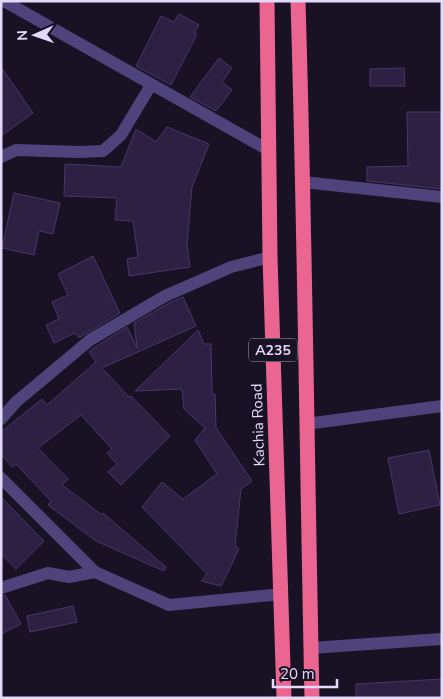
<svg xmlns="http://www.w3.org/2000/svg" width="443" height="699" viewBox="0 0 443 699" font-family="'Nunito Sans',sans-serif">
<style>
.building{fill:#2d2042;stroke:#49366b}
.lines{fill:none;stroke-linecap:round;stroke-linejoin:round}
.minor{stroke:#4f437c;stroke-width:12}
.highway{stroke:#ea658f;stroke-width:15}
.labels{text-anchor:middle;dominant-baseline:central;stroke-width:4;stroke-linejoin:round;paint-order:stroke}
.shield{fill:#181224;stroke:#a69eba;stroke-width:1}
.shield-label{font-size:14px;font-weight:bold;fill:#e3dafa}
.street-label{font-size:15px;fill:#e3dafa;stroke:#181224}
</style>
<rect width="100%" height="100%" fill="#181224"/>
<path class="building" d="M 179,14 L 199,25 L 194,33 L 197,34 L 171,85 L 136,66 L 161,16 L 174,22 Z
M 219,58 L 232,68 L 222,82 L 232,90 L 216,111 L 190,97 Z
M 1,67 L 33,113 L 1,136 Z
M 404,68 L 405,86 L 370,86 L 370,69 Z
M 407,112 L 442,112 L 442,189 L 367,181 L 367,167 L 408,166 Z
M 167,127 L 209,144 L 192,187 L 187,244 L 190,267 L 129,276 L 127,259 L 138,257 L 133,221 L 115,220 L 117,198 L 64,196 L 65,164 L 121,167 L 136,129 L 156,142 Z
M 14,193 L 60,203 L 53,234 L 39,231 L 34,255 L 2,248 Z
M 93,256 L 120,313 L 79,338 L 75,333 L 54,343 L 46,325 L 59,319 L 52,302 L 68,295 L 58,274 Z
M 183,297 L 196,326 L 102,368 L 129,397 L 131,396 L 170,436 L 121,485 L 108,472 L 117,464 L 107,453 L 112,449 L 81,415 L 38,448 L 68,479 L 62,485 L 102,515 L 103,513 L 166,567 L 164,571 L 96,541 L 48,505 L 51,501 L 16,464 L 12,467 L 1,454 L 1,432 L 42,399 L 47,405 L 96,362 L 89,352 L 95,347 L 127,327 L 137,348 L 134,323 L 169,303 Z
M 198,330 L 204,344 L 211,344 L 212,394 L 215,394 L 216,428 L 252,481 L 241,489 L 235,545 L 239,549 L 221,586 L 201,581 L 207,574 L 142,507 L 162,482 L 183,499 L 217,474 L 195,440 L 205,428 L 184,409 L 182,389 L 135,391 Z
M 429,450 L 440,505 L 399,514 L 388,458 Z
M 1,497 L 44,541 L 16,569 L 1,554 Z
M 5,595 L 21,624 L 1,634 L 1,596 Z
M 73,606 L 77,622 L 30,632 L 27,616 Z
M 442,679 L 442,698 L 356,698 L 356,684 Z"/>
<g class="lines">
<path class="minor" d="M 4,1 L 270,151
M 1,157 L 16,150 L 79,152 L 103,151 L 121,135 L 151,85
M 303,182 L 442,197
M 1,419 L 16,402 L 90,340 L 165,296 L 231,267 L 270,257
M 306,424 L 442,406
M 1,478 L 95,572
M 1,588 L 48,573 L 69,577 L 95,572 L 169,605 L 282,594
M 311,648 L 442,639"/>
<path class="highway" d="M 267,1 L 270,257 L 284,698
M 298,1 C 305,233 307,466 312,698"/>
</g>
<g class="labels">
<rect class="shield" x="249" y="338.5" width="48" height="23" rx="4"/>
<g class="shield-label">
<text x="273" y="350">A235</text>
</g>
<g class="street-label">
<text transform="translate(258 425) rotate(-92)">Kachia Road</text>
</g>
</g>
<rect width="443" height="699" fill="none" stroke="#e3dafa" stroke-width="5"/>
<g transform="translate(35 35) rotate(268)" stroke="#181224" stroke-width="4" paint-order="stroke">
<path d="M0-4L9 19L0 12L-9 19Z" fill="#e3dafa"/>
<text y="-8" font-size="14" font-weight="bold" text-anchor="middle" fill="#e3dafa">N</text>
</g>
<path d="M273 679v8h64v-8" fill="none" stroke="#e3dafa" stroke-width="2.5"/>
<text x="280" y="679" font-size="15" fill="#e3dafa" stroke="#181224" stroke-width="4" paint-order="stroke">20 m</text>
</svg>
